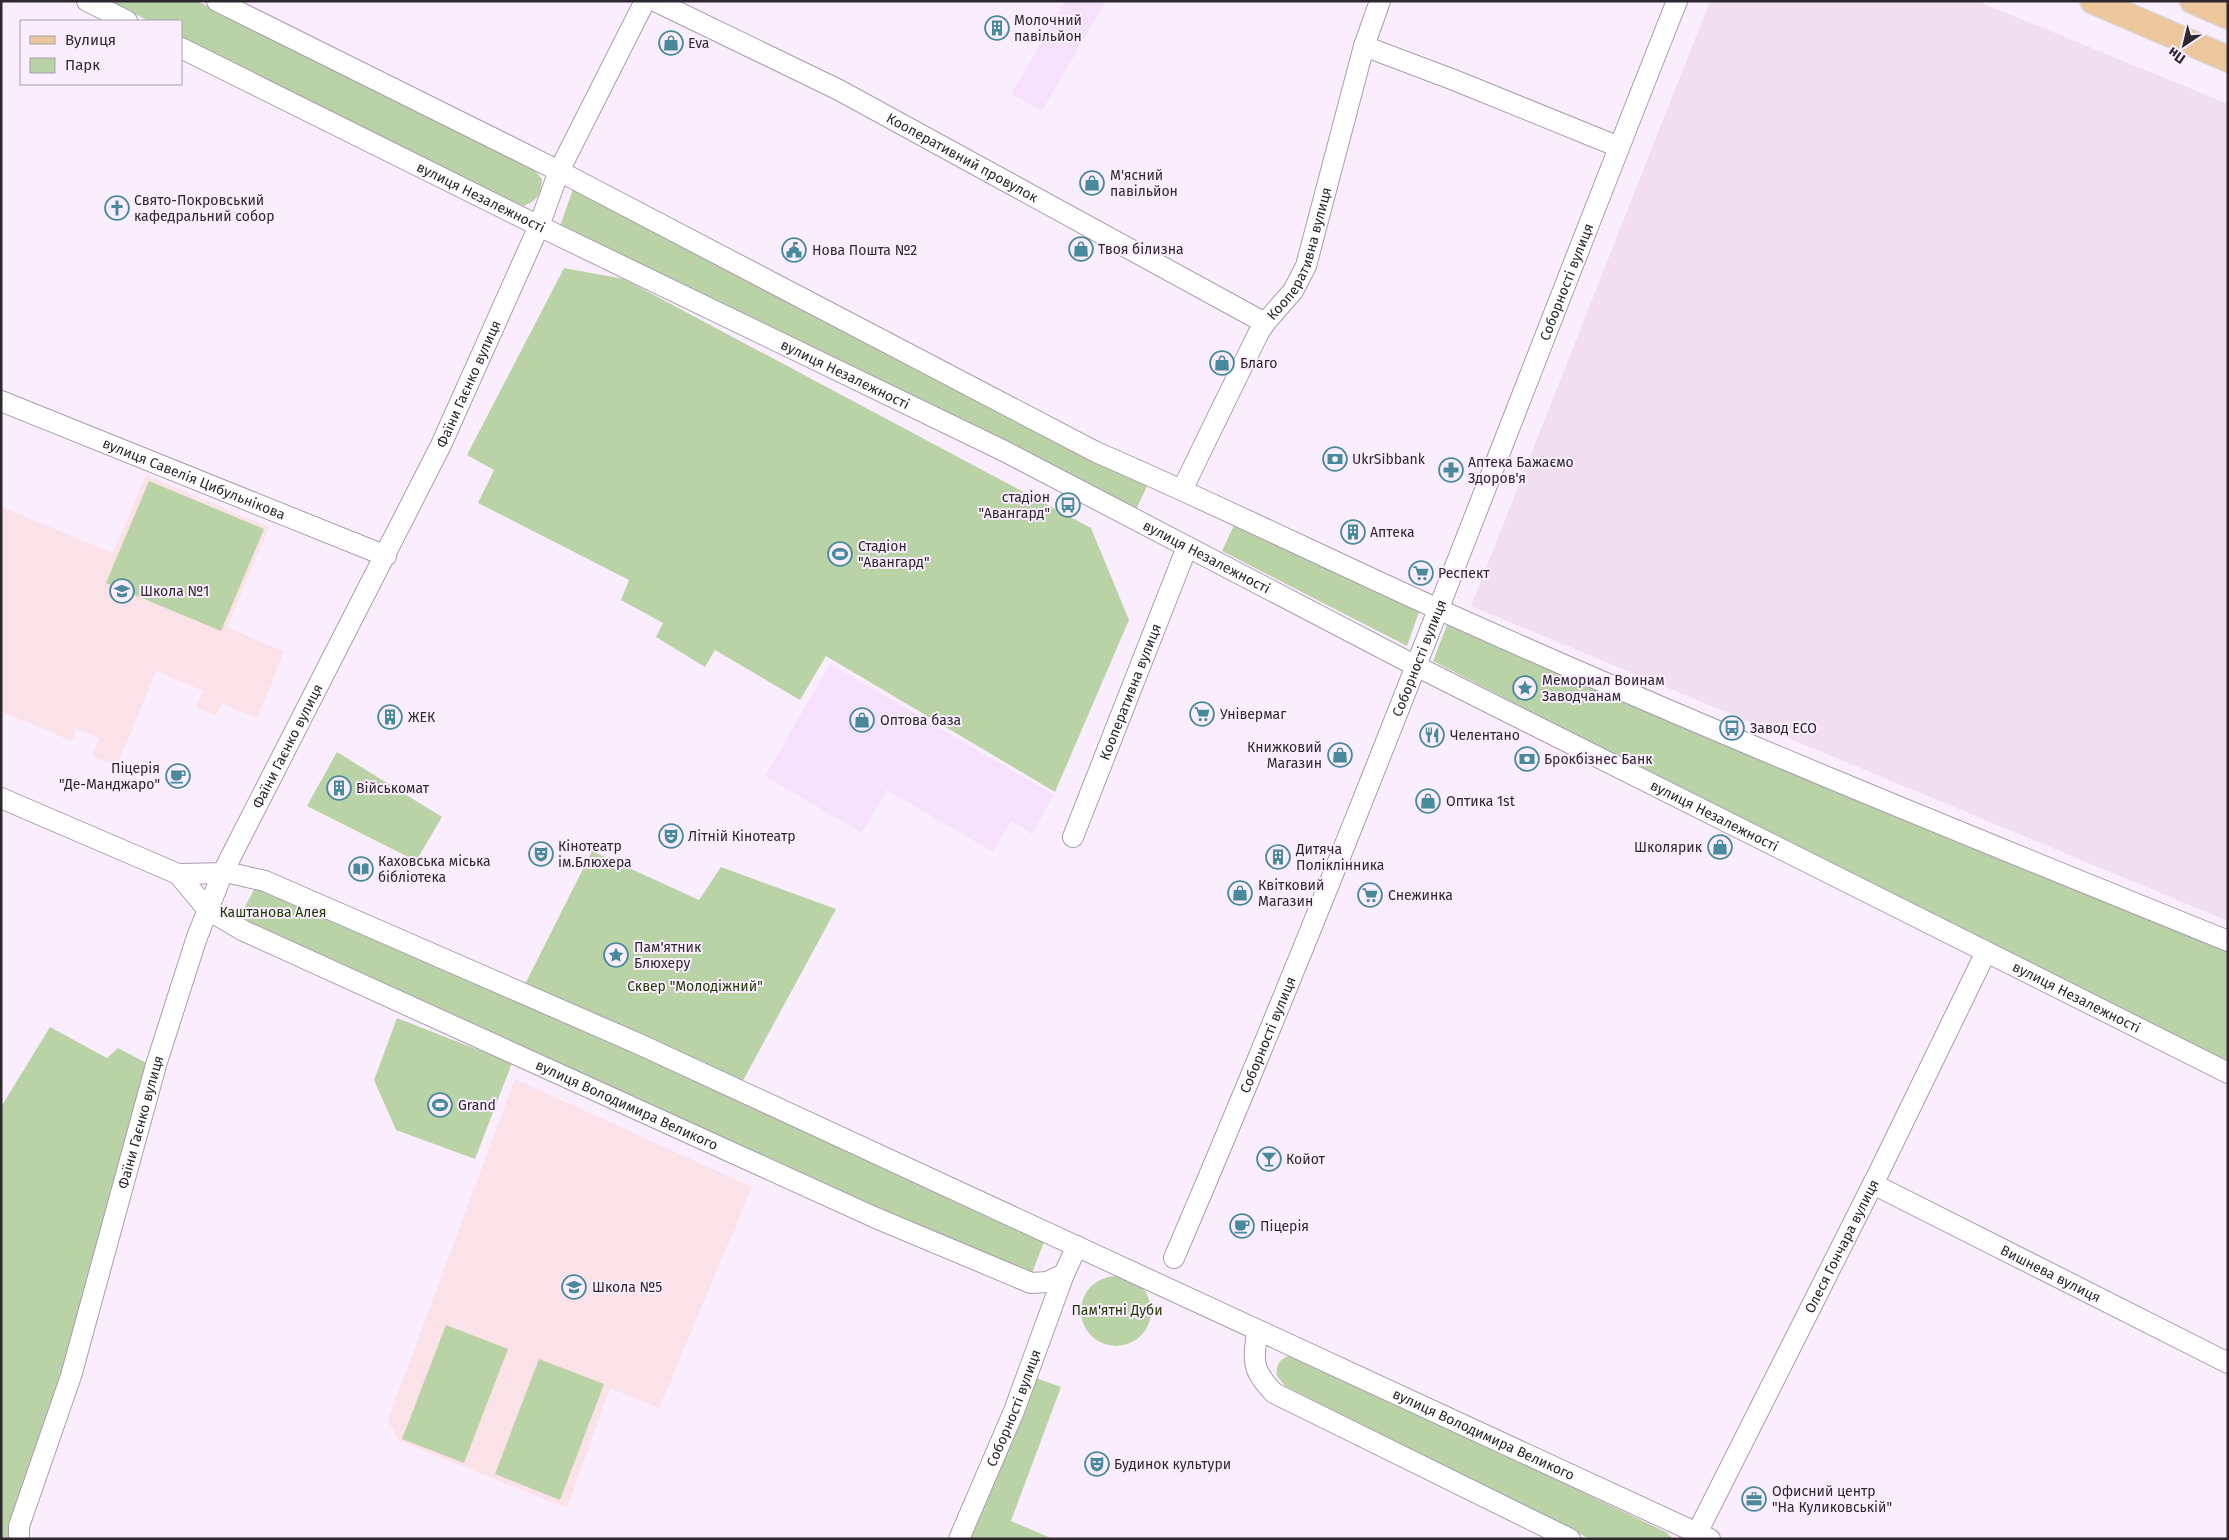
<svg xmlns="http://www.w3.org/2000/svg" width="2229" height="1540" viewBox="0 0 2229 1540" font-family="'Fira Sans',sans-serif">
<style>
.built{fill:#f5e1fc}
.industrial{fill:#f1deef}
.education{fill:#fbe1e8}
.green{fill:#b9d3a6}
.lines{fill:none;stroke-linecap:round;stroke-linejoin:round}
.minor-casing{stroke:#aa9caf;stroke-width:22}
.major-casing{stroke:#d9d8da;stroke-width:28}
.minor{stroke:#fff;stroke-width:20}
.major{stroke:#ebc79b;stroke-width:25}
.labels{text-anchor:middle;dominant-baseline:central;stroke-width:4;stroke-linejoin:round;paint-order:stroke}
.poi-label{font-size:14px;fill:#2d272f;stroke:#faeefe;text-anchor:start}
.street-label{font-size:14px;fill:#2d272f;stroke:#faeefe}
.park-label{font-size:14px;fill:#1e3a00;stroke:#faeefe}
</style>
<rect width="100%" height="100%" fill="#faeefe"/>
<path class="built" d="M 1065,1 L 1106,1 L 1042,111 L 1011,94 Z
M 830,664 L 1054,795 L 1032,834 L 1011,821 L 993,852 L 887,790 L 862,833 L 765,776 Z"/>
<path class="industrial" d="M 1710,1 L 1977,1 L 2228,104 L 2228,921 L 1471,606 Z"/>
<path class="education" d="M 146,475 L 269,527 L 227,627 L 284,652 L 257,718 L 221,703 L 216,716 L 196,707 L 203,691 L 156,671 L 117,766 L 92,755 L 99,738 L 77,729 L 72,741 L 1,711 L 1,507 L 113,553 Z
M 515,1079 L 752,1187 L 659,1408 L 610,1388 L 567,1508 L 399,1441 L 388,1420 Z"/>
<path class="green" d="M 109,1 L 197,1 L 480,141 L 535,171 L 542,179 C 541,194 538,200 524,206 L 517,203 L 181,37 L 181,21 L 149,21 Z
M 573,189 L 1148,484 L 1134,514 L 560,226 Z
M 564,268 L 624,279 L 1091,528 L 1129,620 L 1055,792 L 826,656 L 800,700 L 715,650 L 705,667 L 656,637 L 663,623 L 621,600 L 629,580 L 478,503 L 494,470 L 467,455 Z
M 149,481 L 264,529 L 221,631 L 106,583 Z
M 1234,525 L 1419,612 L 1407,646 L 1222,551 Z
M 1447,625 L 2228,951 L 2228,1063 L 1745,822 L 1433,661 Z
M 337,752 L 442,817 L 416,861 L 307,806 Z
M 592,851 L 699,900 L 721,867 L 836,909 L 733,1099 L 1044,1242 L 1031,1276 L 250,925 L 242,912 L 255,888 L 267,886 L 517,1000 Z
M 397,1018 L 512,1063 L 475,1159 L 396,1130 L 374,1080 Z
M 50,1027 L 107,1058 L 118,1048 L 152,1066 L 24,1539 L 1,1539 L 1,1107 Z
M1081 1311a35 35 0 1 1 70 0a35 35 0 1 1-70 0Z
M 446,1325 L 508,1349 L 464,1463 L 402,1439 Z
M 1293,1355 L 1666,1532 L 1673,1539 L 1590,1539 L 1285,1386 L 1277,1376 C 1275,1364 1281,1357 1293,1355 Z
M 539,1359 L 604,1384 L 560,1500 L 495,1474 Z
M 1033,1377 L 1061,1387 L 1011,1521 L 1053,1539 L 967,1539 Z"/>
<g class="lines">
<g class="minor-casing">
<g id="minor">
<path d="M 87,1 L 127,21"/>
<path d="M 217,1 L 559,171 L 1096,452 C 1212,502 1325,558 1440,610 C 1700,727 1964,834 2228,941"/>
<path id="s1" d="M 655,1 L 839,90 L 1265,323"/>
<path d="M 1364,46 L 1454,80 L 1619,147"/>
<path id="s2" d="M 181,48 L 539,226 L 1004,451 L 1416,666 L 2228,1073"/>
<path id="s3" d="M 1,401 L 386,556"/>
<path id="s4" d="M 1182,490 L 1258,334 L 1265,323 L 1293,291 L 1306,266 L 1364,46 L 1380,1"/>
<path id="s5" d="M 1,798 L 178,874 L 230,873 L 265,881 L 639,1044 L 1710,1539"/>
<path id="s6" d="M 1073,837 L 1187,547"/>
<path id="s7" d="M 178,874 L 208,910 L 244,931 L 876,1218 L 1031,1283 L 1047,1282 L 1064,1274 L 1077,1246"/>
<path id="s8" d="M 1873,1184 L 2228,1363"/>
<path id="s9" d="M 1174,1258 C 1352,843 1510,421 1677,1"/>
<path d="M 1257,1332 C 1253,1363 1252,1370 1274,1393 L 1570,1539"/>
<path id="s10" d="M 19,1539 L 19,1526 L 71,1376 L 156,1065 L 197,937 L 223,872 L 441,445 L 539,226 L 559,171 L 645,1"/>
<path id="s11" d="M 959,1539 L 1014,1411 L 1064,1274"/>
<path id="s12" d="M 1694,1539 L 1880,1170 L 1986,952"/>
</g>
</g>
<g class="major-casing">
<path id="major" d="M 2093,1 L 2228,59
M 2193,1 L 2228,16"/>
</g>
<use href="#minor" class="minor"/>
<use href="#major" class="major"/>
</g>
<defs>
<g id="building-ring" transform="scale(1.25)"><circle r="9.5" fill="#faeefe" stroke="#488a9c" stroke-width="1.5"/><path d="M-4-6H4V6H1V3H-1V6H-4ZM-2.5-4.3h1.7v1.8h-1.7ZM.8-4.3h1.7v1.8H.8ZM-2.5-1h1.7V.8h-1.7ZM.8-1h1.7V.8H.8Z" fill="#488a9c"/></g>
<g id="shop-ring" transform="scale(1.25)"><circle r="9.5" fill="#faeefe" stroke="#488a9c" stroke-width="1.5"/><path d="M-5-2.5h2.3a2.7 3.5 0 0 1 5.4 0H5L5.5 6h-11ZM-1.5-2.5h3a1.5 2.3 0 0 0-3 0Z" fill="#488a9c"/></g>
<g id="church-ring" transform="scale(1.25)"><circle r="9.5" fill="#faeefe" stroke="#488a9c" stroke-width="1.5"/><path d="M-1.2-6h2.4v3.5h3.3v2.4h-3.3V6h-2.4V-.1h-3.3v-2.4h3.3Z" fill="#488a9c"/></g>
<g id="civic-ring" transform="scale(1.25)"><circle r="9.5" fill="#faeefe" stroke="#488a9c" stroke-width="1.5"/><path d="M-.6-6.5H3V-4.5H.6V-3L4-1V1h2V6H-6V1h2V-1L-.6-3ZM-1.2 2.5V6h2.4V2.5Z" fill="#488a9c"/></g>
<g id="bank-ring" transform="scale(1.25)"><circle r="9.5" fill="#faeefe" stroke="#488a9c" stroke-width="1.5"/><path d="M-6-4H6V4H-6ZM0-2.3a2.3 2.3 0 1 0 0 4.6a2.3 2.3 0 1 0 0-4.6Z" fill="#488a9c"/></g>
<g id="pharmacy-ring" transform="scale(1.25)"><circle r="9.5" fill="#faeefe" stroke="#488a9c" stroke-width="1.5"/><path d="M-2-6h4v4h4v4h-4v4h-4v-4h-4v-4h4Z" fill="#488a9c"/></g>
<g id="bus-ring" transform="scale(1.25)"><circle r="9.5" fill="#faeefe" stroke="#488a9c" stroke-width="1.5"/><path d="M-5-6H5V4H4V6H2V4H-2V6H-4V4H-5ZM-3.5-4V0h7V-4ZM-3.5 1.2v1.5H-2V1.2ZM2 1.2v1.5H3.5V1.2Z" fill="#488a9c"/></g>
<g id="stadium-ring" transform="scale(1.25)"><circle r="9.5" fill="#faeefe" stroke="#488a9c" stroke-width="1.5"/><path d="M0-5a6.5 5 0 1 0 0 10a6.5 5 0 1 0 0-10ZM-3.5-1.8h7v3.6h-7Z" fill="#488a9c"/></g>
<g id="supermarket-ring" transform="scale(1.25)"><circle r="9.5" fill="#faeefe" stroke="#488a9c" stroke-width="1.5"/><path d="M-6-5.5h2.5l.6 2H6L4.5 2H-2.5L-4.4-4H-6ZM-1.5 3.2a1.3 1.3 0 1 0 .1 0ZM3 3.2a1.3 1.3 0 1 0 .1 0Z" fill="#488a9c"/></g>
<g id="school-ring" transform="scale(1.25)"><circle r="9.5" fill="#faeefe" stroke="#488a9c" stroke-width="1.5"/><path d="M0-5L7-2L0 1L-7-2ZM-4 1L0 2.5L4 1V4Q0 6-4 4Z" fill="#488a9c"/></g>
<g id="sight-ring" transform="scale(1.25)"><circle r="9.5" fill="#faeefe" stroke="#488a9c" stroke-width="1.5"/><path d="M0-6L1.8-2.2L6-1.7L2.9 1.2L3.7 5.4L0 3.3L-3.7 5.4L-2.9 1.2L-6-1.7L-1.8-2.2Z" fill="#488a9c"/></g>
<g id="restaurant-ring" transform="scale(1.25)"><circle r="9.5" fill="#faeefe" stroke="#488a9c" stroke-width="1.5"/><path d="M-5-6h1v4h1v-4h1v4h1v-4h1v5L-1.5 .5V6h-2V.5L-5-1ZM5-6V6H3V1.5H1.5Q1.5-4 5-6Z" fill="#488a9c"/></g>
<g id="cafe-ring" transform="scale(1.25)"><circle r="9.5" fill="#faeefe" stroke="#488a9c" stroke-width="1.5"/><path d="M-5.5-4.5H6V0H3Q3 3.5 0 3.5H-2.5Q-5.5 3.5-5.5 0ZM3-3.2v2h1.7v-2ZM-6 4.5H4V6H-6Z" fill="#488a9c"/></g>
<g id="theatre-ring" transform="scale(1.25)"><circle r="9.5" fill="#faeefe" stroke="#488a9c" stroke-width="1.5"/><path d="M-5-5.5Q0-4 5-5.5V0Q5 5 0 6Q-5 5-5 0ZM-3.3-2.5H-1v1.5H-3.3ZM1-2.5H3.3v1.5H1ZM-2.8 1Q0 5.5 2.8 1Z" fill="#488a9c"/></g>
<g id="library-ring" transform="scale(1.25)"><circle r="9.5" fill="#faeefe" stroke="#488a9c" stroke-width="1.5"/><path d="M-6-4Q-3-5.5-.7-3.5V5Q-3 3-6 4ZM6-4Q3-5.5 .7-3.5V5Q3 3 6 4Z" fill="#488a9c"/></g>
<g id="bar-ring" transform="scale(1.25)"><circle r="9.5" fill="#faeefe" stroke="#488a9c" stroke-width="1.5"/><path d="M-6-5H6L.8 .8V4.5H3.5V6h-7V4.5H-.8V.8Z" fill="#488a9c"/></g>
<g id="office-ring" transform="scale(1.25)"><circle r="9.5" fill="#faeefe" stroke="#488a9c" stroke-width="1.5"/><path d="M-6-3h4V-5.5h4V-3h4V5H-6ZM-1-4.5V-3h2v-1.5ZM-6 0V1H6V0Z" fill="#488a9c"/></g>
</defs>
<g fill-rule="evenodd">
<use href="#building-ring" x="997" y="28"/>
<use href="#shop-ring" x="671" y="43"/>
<use href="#shop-ring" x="1092" y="183"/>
<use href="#church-ring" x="117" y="208"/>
<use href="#shop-ring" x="1081" y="249"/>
<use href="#civic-ring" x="794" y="250"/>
<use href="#shop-ring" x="1222" y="363"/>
<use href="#bank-ring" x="1335" y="459"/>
<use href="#pharmacy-ring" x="1451" y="470"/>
<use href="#bus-ring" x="1068" y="505"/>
<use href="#building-ring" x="1353" y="532"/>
<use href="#stadium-ring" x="840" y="554"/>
<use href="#supermarket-ring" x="1421" y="573"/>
<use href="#school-ring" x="122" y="591"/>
<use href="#sight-ring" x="1525" y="688"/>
<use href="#supermarket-ring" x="1202" y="714"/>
<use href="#building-ring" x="390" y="717"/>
<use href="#shop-ring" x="862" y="720"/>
<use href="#bus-ring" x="1732" y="728"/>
<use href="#restaurant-ring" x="1432" y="735"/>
<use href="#shop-ring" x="1340" y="755"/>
<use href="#bank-ring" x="1527" y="759"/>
<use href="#cafe-ring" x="178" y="776"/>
<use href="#building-ring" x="339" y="788"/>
<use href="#shop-ring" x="1428" y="801"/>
<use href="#theatre-ring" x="671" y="836"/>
<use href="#shop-ring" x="1720" y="847"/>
<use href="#theatre-ring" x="541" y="854"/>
<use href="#building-ring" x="1278" y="857"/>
<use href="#library-ring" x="361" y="869"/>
<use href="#shop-ring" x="1240" y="893"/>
<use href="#supermarket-ring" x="1370" y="895"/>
<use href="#sight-ring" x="616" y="955"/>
<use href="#stadium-ring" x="440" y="1105"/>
<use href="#bar-ring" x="1269" y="1159"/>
<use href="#cafe-ring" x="1242" y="1226"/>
<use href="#school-ring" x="574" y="1287"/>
<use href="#theatre-ring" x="1097" y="1464"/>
<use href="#office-ring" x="1754" y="1499"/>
</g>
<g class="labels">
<g class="poi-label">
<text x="1014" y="20">Молочний<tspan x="1014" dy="16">павільйон</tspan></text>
<text x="688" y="43">Eva</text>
<text x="1110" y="175">М'ясний<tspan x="1110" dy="16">павільйон</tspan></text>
<text x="134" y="200">Свято-Покровський<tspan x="134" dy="16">кафедральний собор</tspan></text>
<text x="1098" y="249">Твоя білизна</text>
<text x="812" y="250">Нова Пошта №2</text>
<text x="1240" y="363">Благо</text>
<text x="1352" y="459">UkrSibbank</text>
<text x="1468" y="462">Аптека Бажаємо<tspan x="1468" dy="16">Здоров'я</tspan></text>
<text x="1050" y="497" text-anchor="end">стадіон<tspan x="1050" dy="16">"Авангард"</tspan></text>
<text x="1370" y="532">Аптека</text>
<text x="858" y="546">Стадіон<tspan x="858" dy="16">"Авангард"</tspan></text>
<text x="1438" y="573">Респект</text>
<text x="140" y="591">Школа №1</text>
<text x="1542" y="680">Мемориал Воинам<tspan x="1542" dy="16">Заводчанам</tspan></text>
<text x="1220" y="714">Універмаг</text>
<text x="408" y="717">ЖЕК</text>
<text x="880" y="720">Оптова база</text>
<text x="1750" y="728">Завод ЕСО</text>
<text x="1450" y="735">Челентано</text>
<text x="1322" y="747" text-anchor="end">Книжковий<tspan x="1322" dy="16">Магазин</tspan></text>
<text x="1544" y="759">Брокбізнес Банк</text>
<text x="160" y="768" text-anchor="end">Піцерія<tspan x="160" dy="16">"Де-Манджаро"</tspan></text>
<text x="356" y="788">Військомат</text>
<text x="1446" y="801">Оптика 1st</text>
<text x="688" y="836">Літній Кінотеатр</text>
<text x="558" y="846">Кінотеатр<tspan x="558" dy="16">ім.Блюхера</tspan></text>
<text x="1702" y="847" text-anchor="end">Школярик</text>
<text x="1296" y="849">Дитяча<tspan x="1296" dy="16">Поліклінника</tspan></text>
<text x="378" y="861">Каховська міська<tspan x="378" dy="16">бібліотека</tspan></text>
<text x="1258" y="885">Квітковий<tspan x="1258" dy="16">Магазин</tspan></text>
<text x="1388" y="895">Снежинка</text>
<text x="634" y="947">Пам'ятник<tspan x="634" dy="16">Блюхеру</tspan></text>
<text x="458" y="1105">Grand</text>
<text x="1286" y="1159">Койот</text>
<text x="1260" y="1226">Піцерія</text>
<text x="592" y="1287">Школа №5</text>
<text x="1114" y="1464">Будинок культури</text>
<text x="1772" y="1491">Офисний центр<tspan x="1772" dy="16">"На Куликовській"</tspan></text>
</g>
<g class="street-label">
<text stroke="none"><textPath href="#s1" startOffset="345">Кооперативний провулок</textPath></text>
<text stroke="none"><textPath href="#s2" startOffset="335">вулиця Незалежності</textPath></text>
<text stroke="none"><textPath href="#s4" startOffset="266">Кооперативна вулиця</textPath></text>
<text stroke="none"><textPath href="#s9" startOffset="1052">Соборності вулиця</textPath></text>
<text stroke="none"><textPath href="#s2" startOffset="740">вулиця Незалежності</textPath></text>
<text stroke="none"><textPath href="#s10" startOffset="1245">Фаїни Гаєнко вулиця</textPath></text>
<text stroke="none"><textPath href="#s3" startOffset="208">вулиця Савелія Цибульнікова</textPath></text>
<text stroke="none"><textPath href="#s2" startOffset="1145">вулиця Незалежності</textPath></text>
<text stroke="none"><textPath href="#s9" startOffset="648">Соборності вулиця</textPath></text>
<text stroke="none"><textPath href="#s6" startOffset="156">Кооперативна вулиця</textPath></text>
<text stroke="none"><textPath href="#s10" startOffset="840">Фаїни Гаєнко вулиця</textPath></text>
<text stroke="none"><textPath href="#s2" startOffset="1715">вулиця Незалежності</textPath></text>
<text stroke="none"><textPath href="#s2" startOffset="2120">вулиця Незалежності</textPath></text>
<text stroke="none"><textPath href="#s9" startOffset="242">Соборності вулиця</textPath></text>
<text stroke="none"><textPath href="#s7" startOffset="509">вулиця Володимира Великого</textPath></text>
<text stroke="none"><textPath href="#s10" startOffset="435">Фаїни Гаєнко вулиця</textPath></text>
<text stroke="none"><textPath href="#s12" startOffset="328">Олеся Гончара вулиця</textPath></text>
<text stroke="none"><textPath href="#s8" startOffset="199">Вишнева вулиця</textPath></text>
<text stroke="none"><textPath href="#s11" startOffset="142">Соборності вулиця</textPath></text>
<text stroke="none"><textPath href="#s5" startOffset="1619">вулиця Володимира Великого</textPath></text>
</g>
<g class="park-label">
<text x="273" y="912">Каштанова Алея</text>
<text x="695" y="986">Сквер "Молодіжний"</text>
<text x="1117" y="1310">Пам'ятні Дуби</text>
</g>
</g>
<rect width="2229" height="1540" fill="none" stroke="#2d272f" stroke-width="5"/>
<rect x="20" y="20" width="162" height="65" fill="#faeefe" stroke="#a89eab"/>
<rect x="30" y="36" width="25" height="8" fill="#ebc79b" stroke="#a89eab"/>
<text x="65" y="45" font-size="15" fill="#2d272f">Вулиця</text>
<rect x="30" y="58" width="25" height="15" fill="#b9d3a6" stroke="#a89eab"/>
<text x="65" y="70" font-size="15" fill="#2d272f">Парк</text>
<g transform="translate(2184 45) rotate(215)" stroke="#faeefe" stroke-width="4" paint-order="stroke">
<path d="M0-4L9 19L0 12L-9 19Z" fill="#2d272f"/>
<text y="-8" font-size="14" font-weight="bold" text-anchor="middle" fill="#2d272f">Пн</text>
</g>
</svg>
